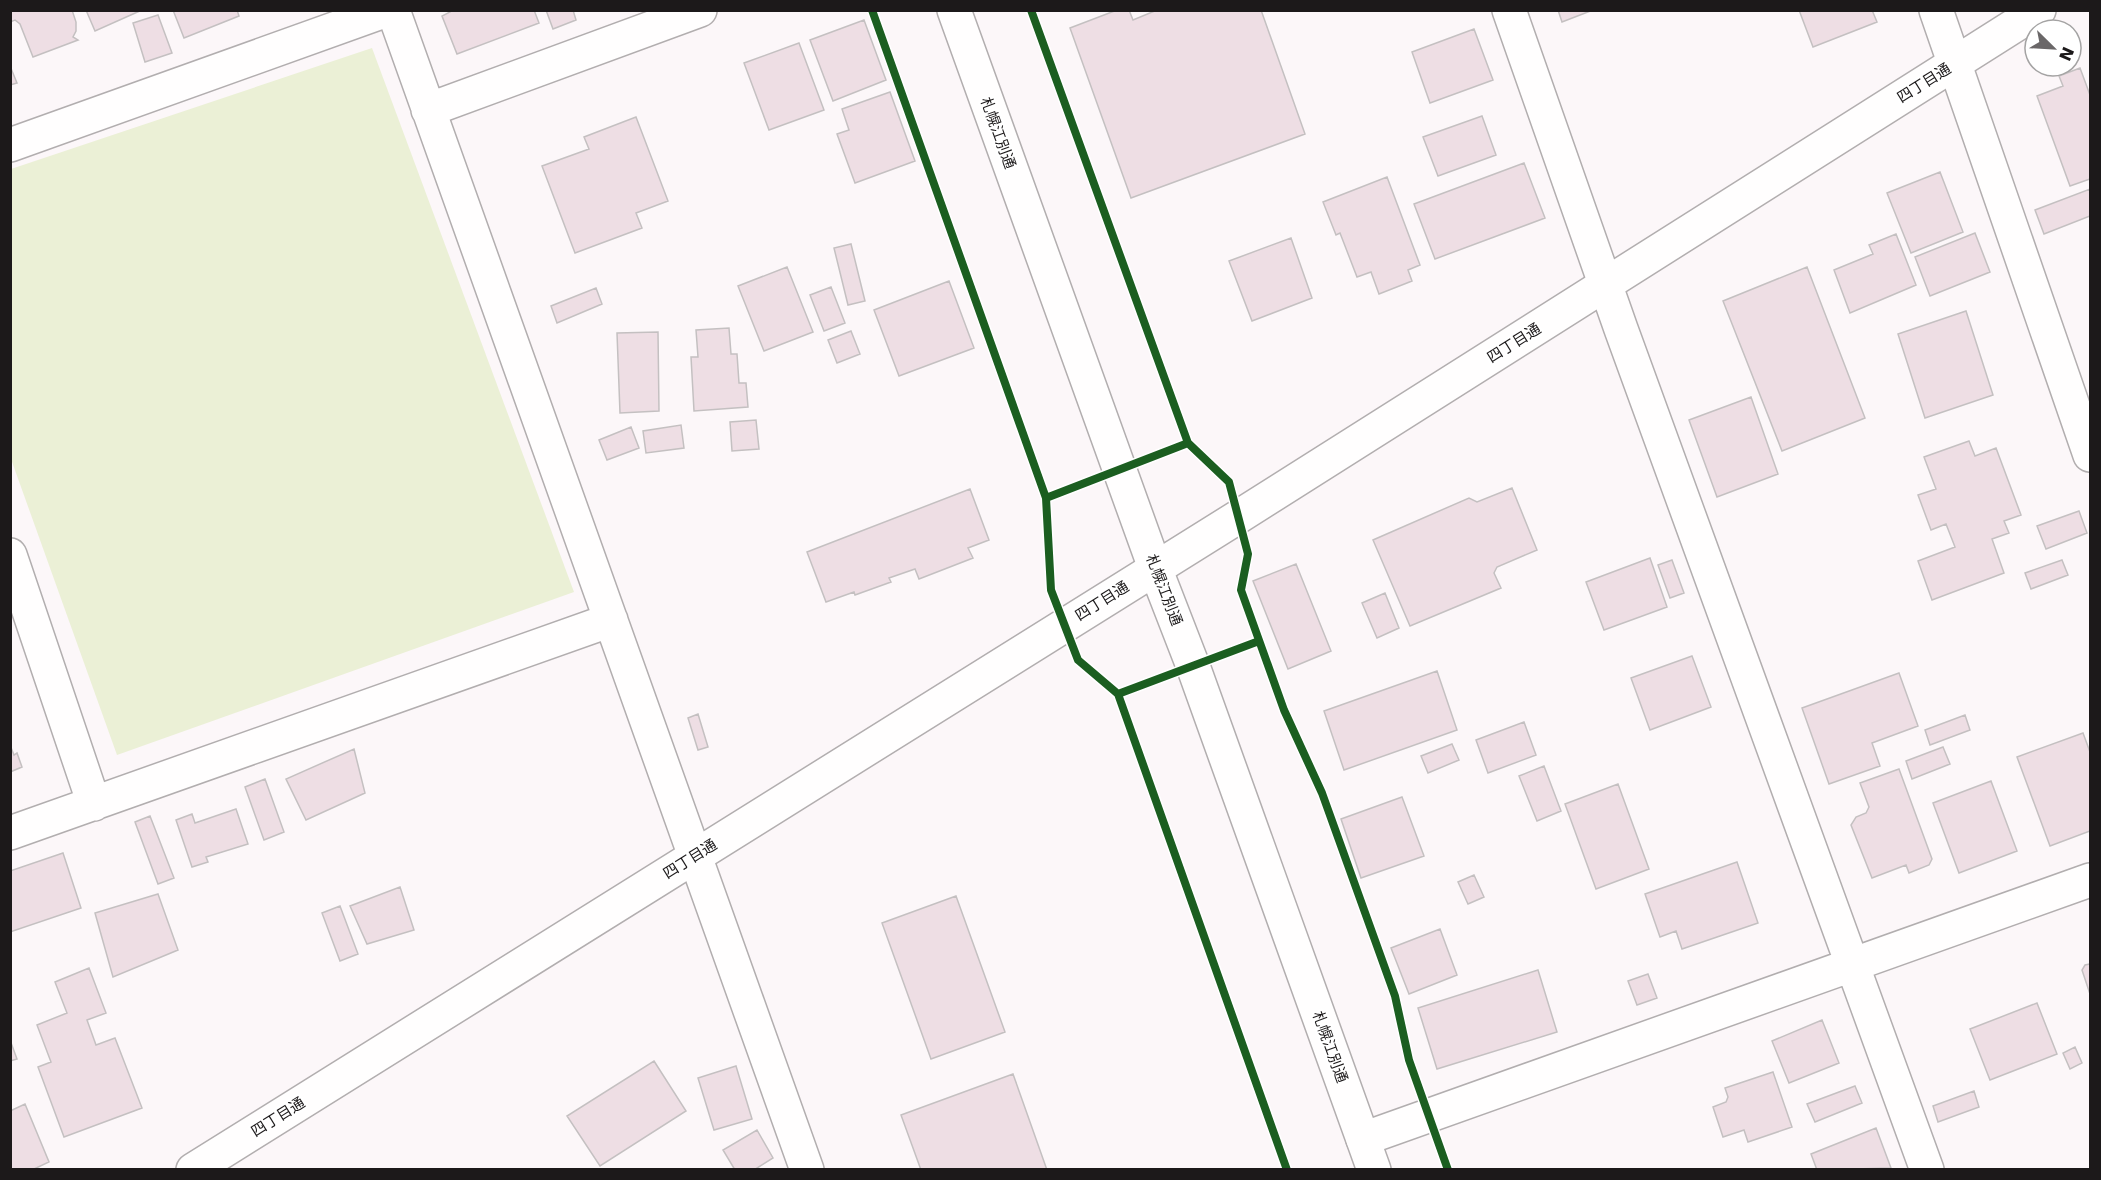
<svg xmlns="http://www.w3.org/2000/svg" width="2101" height="1180" viewBox="0 0 2101 1180" font-family="'DejaVu Sans','Noto Sans JP',sans-serif">
<style>
.green{fill:#ebf0d6}
.building{fill:#eedee4;stroke:#c4c0c1;stroke-width:1.5}
.lines{fill:none;stroke-linecap:round;stroke-linejoin:round}
.street-casing{stroke:#b2aeaf;stroke-width:36}
.secondary-casing{stroke:#b2aeaf;stroke-width:36}
.highway-casing{stroke:#b2aeaf;stroke-width:36}
.street{stroke:#fffefe;stroke-width:33}
.secondary{stroke:#fffefe;stroke-width:33}
.highway{stroke:#fffefe;stroke-width:33}
.cycleway-casing{stroke:#fff;stroke-width:11}
.cycleway{stroke:#1b5e20;stroke-width:8}
.labels{text-anchor:middle;dominant-baseline:central;stroke-width:5;stroke-linejoin:round;paint-order:stroke}
.street-label{font-size:15px;fill:#1c191a;stroke:#fff}
</style>
<rect width="100%" height="100%" fill="#fcf7f9"/>
<path class="green" d="M 372,48 L 574,592 L 117,755 L 11,459 L 11,169 Z"/>
<path class="building" d="M 10,10 L 72,10 L 76,22 L 76,31 L 73,37 L 78,40 L 33,57 L 20,24 L 15,20 L 10,22 Z
M 86,10 L 142,10 L 95,31 Z
M 173,10 L 237,10 L 239,16 L 184,38 Z
M 449,10 L 534,10 L 539,23 L 457,54 L 442,16 L 450,12 Z
M 546,10 L 573,10 L 576,20 L 553,29 Z
M 1117,10 L 1129,10 L 1133,20 L 1157,10 L 1261,10 L 1305,134 L 1131,198 L 1070,28 Z
M 1558,10 L 1593,10 L 1562,22 Z
M 1799,10 L 1872,10 L 1877,22 L 1813,47 Z
M 158,15 L 172,53 L 145,62 L 133,23 Z
M 864,20 L 886,80 L 833,101 L 810,40 Z
M 1474,29 L 1493,80 L 1430,103 L 1412,52 Z
M 799,43 L 824,110 L 769,130 L 744,63 Z
M 10,66 L 17,83 L 10,85 Z
M 2080,68 L 2090,95 L 2090,179 L 2070,186 L 2037,96 L 2063,86 L 2059,76 Z
M 890,92 L 915,161 L 855,183 L 837,134 L 849,130 L 842,109 Z
M 1482,116 L 1496,155 L 1438,176 L 1423,137 Z
M 636,117 L 668,201 L 636,213 L 642,228 L 575,253 L 542,166 L 589,149 L 584,137 Z
M 1524,163 L 1545,218 L 1435,259 L 1414,204 Z
M 1940,172 L 1963,232 L 1911,253 L 1887,193 Z
M 1387,177 L 1420,265 L 1408,270 L 1412,281 L 1379,294 L 1371,272 L 1357,277 L 1340,233 L 1336,235 L 1323,202 Z
M 2090,189 L 2090,216 L 2044,234 L 2035,210 Z
M 1975,233 L 1990,272 L 1930,296 L 1915,257 Z
M 1896,234 L 1916,285 L 1850,313 L 1834,270 L 1873,254 L 1869,245 Z
M 1291,238 L 1312,298 L 1252,321 L 1229,261 Z
M 851,244 L 865,301 L 848,305 L 834,248 Z
M 787,267 L 813,332 L 764,351 L 738,286 Z
M 1807,267 L 1865,418 L 1782,451 L 1723,301 Z
M 949,281 L 974,348 L 899,376 L 874,310 Z
M 831,287 L 845,323 L 824,331 L 810,295 Z
M 596,288 L 602,304 L 557,323 L 551,306 Z
M 1966,311 L 1993,395 L 1925,418 L 1898,334 Z
M 729,328 L 731,354 L 737,354 L 739,383 L 746,383 L 748,407 L 694,411 L 691,357 L 698,357 L 696,330 Z
M 851,331 L 860,354 L 837,363 L 828,340 Z
M 658,332 L 659,411 L 620,413 L 617,333 Z
M 1751,397 L 1778,474 L 1717,497 L 1689,420 Z
M 756,420 L 759,449 L 732,451 L 730,422 Z
M 681,425 L 684,448 L 646,453 L 643,431 Z
M 631,427 L 639,448 L 607,460 L 599,440 Z
M 1969,441 L 1975,456 L 1996,448 L 2021,515 L 2004,521 L 2009,533 L 1992,539 L 2004,573 L 1932,600 L 1918,561 L 1955,547 L 1946,524 L 1931,530 L 1918,495 L 1936,489 L 1924,457 Z
M 1512,488 L 1537,550 L 1497,567 L 1494,573 L 1501,588 L 1410,626 L 1373,540 L 1469,498 L 1477,502 Z
M 970,489 L 989,540 L 968,548 L 973,558 L 919,579 L 915,569 L 889,578 L 891,582 L 855,595 L 854,592 L 826,602 L 807,552 Z
M 2079,511 L 2087,533 L 2046,549 L 2037,526 Z
M 1650,558 L 1667,607 L 1604,630 L 1586,582 Z
M 1672,560 L 1684,593 L 1670,598 L 1658,565 Z
M 2062,560 L 2068,575 L 2031,589 L 2025,573 Z
M 1296,564 L 1331,651 L 1288,669 L 1253,581 Z
M 1385,593 L 1399,628 L 1377,638 L 1362,603 Z
M 1692,656 L 1711,707 L 1650,730 L 1631,678 Z
M 1437,671 L 1457,730 L 1344,770 L 1324,711 Z
M 1899,673 L 1918,726 L 1872,743 L 1880,766 L 1829,784 L 1802,708 Z
M 698,714 L 708,747 L 698,750 L 688,718 Z
M 1965,715 L 1970,730 L 1930,745 L 1925,730 Z
M 1524,722 L 1536,755 L 1488,773 L 1476,740 Z
M 2083,733 L 2090,752 L 2090,831 L 2050,846 L 2017,757 Z
M 1452,744 L 1459,760 L 1428,773 L 1421,756 Z
M 10,745 L 14,755 L 17,753 L 22,767 L 10,772 Z
M 1943,747 L 1950,764 L 1912,779 L 1906,761 Z
M 354,749 L 365,793 L 306,820 L 286,779 Z
M 1544,766 L 1561,811 L 1537,821 L 1519,776 Z
M 1899,769 L 1932,859 L 1929,865 L 1909,873 L 1906,865 L 1872,878 L 1851,825 L 1856,817 L 1866,813 L 1869,807 L 1860,783 Z
M 265,779 L 284,832 L 264,840 L 245,787 Z
M 1991,781 L 2017,851 L 1959,873 L 1933,803 Z
M 1618,784 L 1649,869 L 1596,889 L 1565,804 Z
M 1402,797 L 1424,856 L 1361,878 L 1341,819 Z
M 236,809 L 248,844 L 206,857 L 208,862 L 192,867 L 176,820 L 192,814 L 195,823 Z
M 150,816 L 174,878 L 158,884 L 135,822 Z
M 63,853 L 81,908 L 10,932 L 10,871 Z
M 1737,862 L 1758,923 L 1682,949 L 1676,931 L 1660,937 L 1645,894 Z
M 1474,875 L 1484,897 L 1468,904 L 1458,882 Z
M 400,887 L 414,930 L 367,944 L 350,906 Z
M 158,894 L 178,950 L 113,977 L 95,913 Z
M 956,896 L 1005,1032 L 931,1059 L 882,923 Z
M 340,906 L 358,954 L 340,961 L 322,913 Z
M 1440,929 L 1457,975 L 1409,994 L 1391,948 Z
M 2090,964 L 2090,994 L 2082,970 L 2085,965 Z
M 89,968 L 106,1013 L 87,1020 L 96,1045 L 115,1038 L 142,1108 L 64,1137 L 38,1067 L 51,1062 L 37,1025 L 67,1013 L 55,982 Z
M 1538,970 L 1557,1032 L 1437,1069 L 1418,1008 Z
M 1648,974 L 1657,998 L 1637,1005 L 1628,981 Z
M 2037,1003 L 2057,1054 L 1990,1080 L 1970,1029 Z
M 1822,1020 L 1839,1063 L 1789,1083 L 1772,1041 Z
M 10,1040 L 17,1059 L 10,1061 Z
M 2075,1047 L 2082,1063 L 2070,1069 L 2063,1053 Z
M 654,1061 L 686,1111 L 600,1166 L 567,1116 Z
M 736,1066 L 752,1119 L 714,1130 L 698,1078 Z
M 1773,1072 L 1792,1127 L 1748,1142 L 1744,1130 L 1723,1137 L 1713,1107 L 1726,1102 L 1728,1097 L 1725,1088 Z
M 1013,1074 L 1047,1170 L 921,1170 L 901,1115 Z
M 1855,1086 L 1862,1103 L 1815,1122 L 1807,1104 Z
M 1974,1091 L 1979,1107 L 1938,1122 L 1933,1106 Z
M 25,1104 L 49,1162 L 32,1170 L 10,1170 L 10,1111 Z
M 1876,1128 L 1891,1168 L 1817,1170 L 1811,1154 Z
M 757,1130 L 773,1158 L 754,1170 L 735,1170 L 723,1150 Z"/>
<g class="lines">
<g class="street-casing">
<path id="street" d="M 393,10 L 807,1170
M 1509,10 L 1621,329 L 1927,1170
M 1936,10 L 2090,455
M 428,110 L 700,10
M 10,145 L 387,10
M 10,555 L 94,804
M 10,833 L 611,620
M 1363,1139 L 2090,880"/>
</g>
<g class="secondary-casing">
<path id="secondary" d="M 193,1170 L 1238,517 L 2039,10"/>
</g>
<g class="highway-casing">
<path id="highway" d="M 954,10 L 1155,568 L 1193,666 L 1374,1170"/>
</g>
<use href="#street" class="street"/>
<use href="#secondary" class="secondary"/>
<use href="#highway" class="highway"/>
<g class="cycleway-casing">
<path id="cycleway" d="M 872,10 L 1046,498 L 1051,590 L 1078,660 L 1118,694 L 1287,1170
M 1031,10 L 1188,443 L 1229,482 L 1248,554 L 1241,590 L 1284,710 L 1322,793 L 1395,996 L 1409,1060 L 1448,1170
M 1046,498 L 1188,443
M 1118,694 L 1259,641"/>
</g>
<use href="#cycleway" class="cycleway"/>
</g>
<g class="labels">
<g class="street-label">
<text transform="translate(1924 83) rotate(-32)">四丁目通</text>
<text transform="translate(998 133) rotate(70)">札幌江別通</text>
<text transform="translate(1514 343) rotate(-32)">四丁目通</text>
<text transform="translate(1164 590) rotate(69)">札幌江別通</text>
<text transform="translate(1102 601) rotate(-32)">四丁目通</text>
<text transform="translate(690 859) rotate(-32)">四丁目通</text>
<text transform="translate(1330 1047) rotate(70)">札幌江別通</text>
<text transform="translate(278 1117) rotate(-32)">四丁目通</text>
</g>
</g>
<rect width="2101" height="1180" fill="none" stroke="#1c191a" stroke-width="24"/>
<g transform="translate(2053 48) rotate(114)"><circle r="28" fill="#ffffff" stroke="#a4a3a3" stroke-width="1.5"/>
<path d="M0-4.5L10 22L0 15L-10 22Z" fill="#6a6768"/>
<text y="-9" font-size="16" font-weight="bold" text-anchor="middle" fill="#1c191a">N</text>
</g>
</svg>
